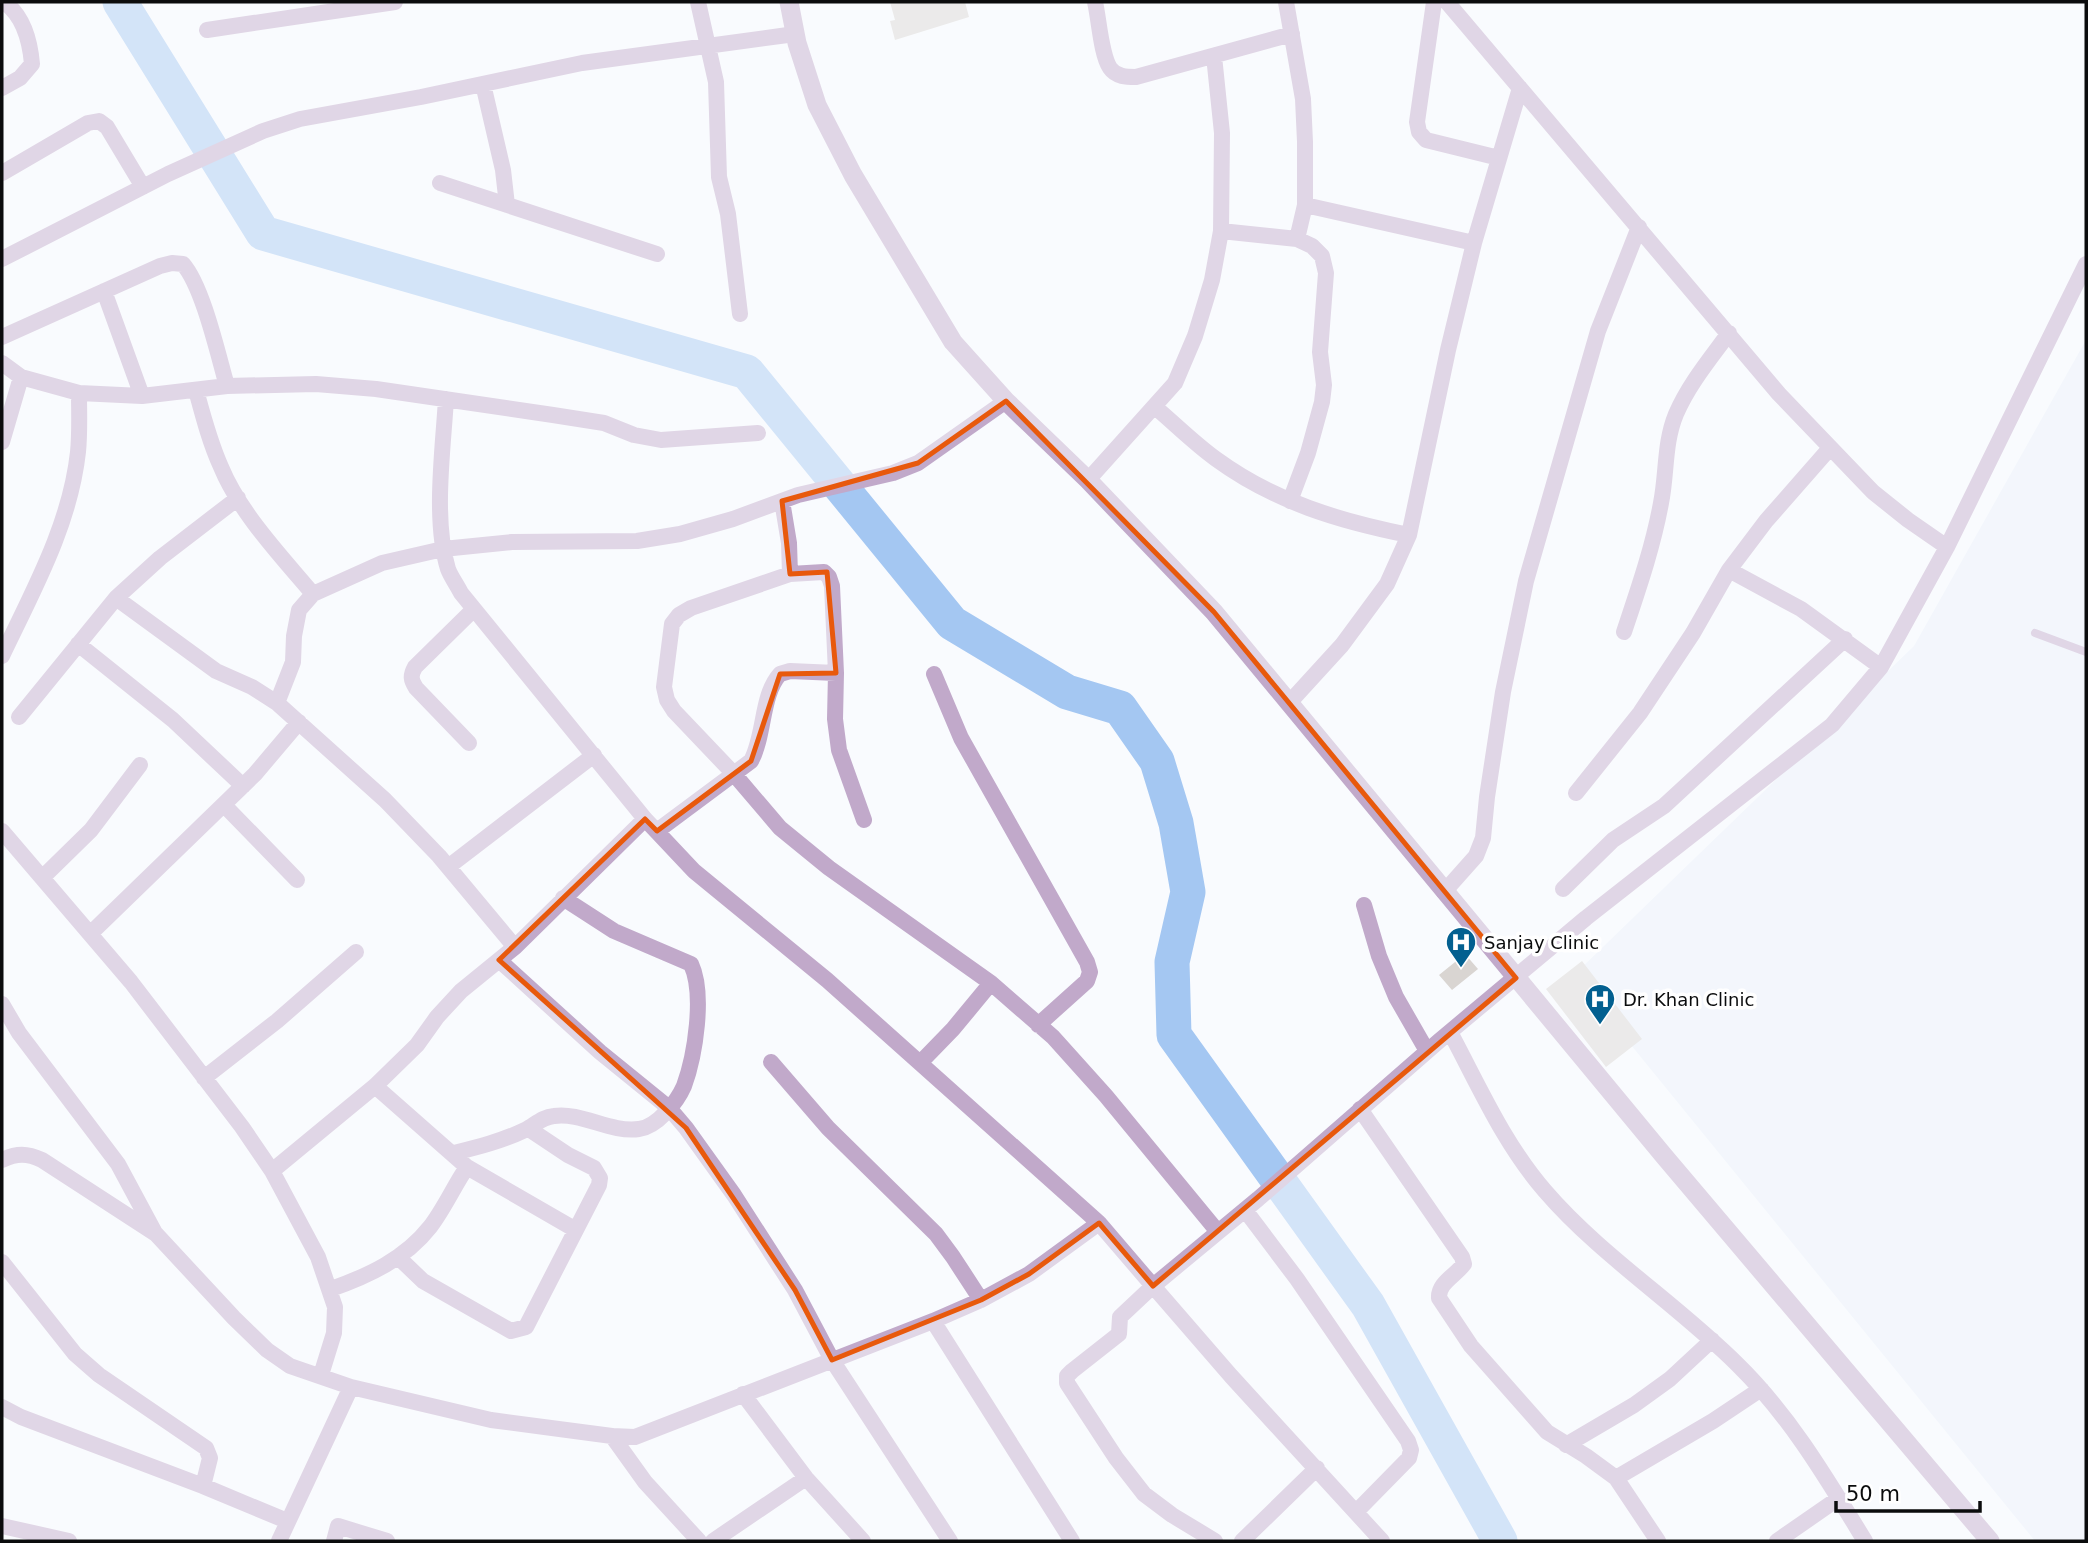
<svg xmlns="http://www.w3.org/2000/svg" width="2088" height="1543" viewBox="0 0 2088 1543" font-family="'DejaVu Sans',sans-serif">
<style>
.built{fill:#eaf0fb}
.lines{fill:none;stroke-linecap:round;stroke-linejoin:round}
.river{stroke:#a4c7f2;stroke-width:35}
.building{fill:#d9d5d2}
.service{stroke:#c1a9ca;stroke-width:8}
.minor{stroke:#c1a9ca;stroke-width:16}
.tertiary{stroke:#c1a9ca;stroke-width:19}
.marked{fill:none;stroke:#e8590c;stroke-width:5;stroke-linejoin:round}
.labels{text-anchor:middle;dominant-baseline:central;stroke-width:7;stroke-linejoin:round;paint-order:stroke}
.poi-label{font-size:18px;fill:#0b0c0d;stroke:#fff;text-anchor:start}
</style>
<rect width="100%" height="100%" fill="#f9fbfe"/>
<path class="built" d="M 2086,340 L 2086,1541 L 2035,1541 L 1574,975 L 1914,646 Z"/>
<g class="lines">
<path class="river" d="M 120,2 L 263,233 L 747,372 L 952,623 L 1067,692 L 1120,708 L 1157,761 L 1176,823 L 1188,892 L 1172,962 L 1174,1035 L 1368,1305 L 1500,1541"/>
</g>
<path class="building" d="M 890,2 L 965,2 L 969,17 L 895,40 L 890,21 L 895,20 Z
M 1465,954 L 1478,969 L 1452,990 L 1439,975 Z
M 1582,961 L 1642,1039 L 1606,1067 L 1546,989 Z"/>
<g class="lines">
<path class="service" d="M 2035,633 L 2086,652"/>
<path class="minor" d="M 698,2 L 716,82 L 719,177 L 728,214 L 740,314
M 1095,2 C 1099,19 1101,55 1110,68 C 1116,77 1127,77 1136,77 L 1292,34
M 1286,2 L 1303,99 L 1305,142 L 1305,205 L 1297,239
M 1434,2 L 1417,122 L 1419,132 L 1426,140 L 1499,158
M 1447,2 L 1779,394 L 1873,492 L 1908,520 L 1947,547
M 207,30 L 395,2
M 483,84 L 503,170 L 507,205
M 2,88 L 20,78 L 32,64 C 30,41 24,16 4,2
M 2,173 L 88,123 L 99,121 L 107,127 L 143,187
M 440,183 L 657,254
M 1305,205 L 1474,243
M 1221,231 L 1297,239 L 1312,246 L 1322,256 L 1326,273 L 1320,352 L 1324,385 L 1322,402 L 1308,453 L 1290,501
M 2,259 L 168,174 L 263,131 L 300,119 L 421,97 L 582,63 L 795,34
M 104,291 L 142,396
M 2,337 L 160,266 L 172,263 L 183,264 C 203,287 218,355 227,386
M 2,363 L 21,377 L 79,393 L 142,396 L 227,386 L 316,384 L 376,389 L 553,415 L 604,423 L 634,435 L 661,440 L 758,433
M 196,390 C 203,416 210,443 221,467 C 240,513 281,556 313,594
M 446,399 C 443,450 433,520 448,569 C 451,577 457,585 461,593 L 645,819 L 694,871 L 827,980 L 1099,1223
M 1155,407 C 1175,424 1195,444 1216,459 C 1275,502 1339,521 1409,535
M 2,442 L 21,377
M 1088,480 L 1175,383 L 1195,336 L 1212,280 L 1221,231 L 1222,133 L 1214,56
M 782,501 L 789,543 L 790,574
M 1729,570 L 1801,609 L 1881,667
M 116,598 L 216,671 L 252,687 L 277,703 L 385,800 L 439,856 L 515,947
M 1624,632 C 1638,590 1653,547 1661,503 C 1667,473 1664,443 1676,414 C 1689,384 1710,359 1729,333
M 78,644 L 173,720 L 243,786
M 2,656 C 33,591 70,525 78,452 C 80,432 79,412 79,393
M 934,674 L 961,738 L 1087,962 L 1090,972 L 1087,981 L 1038,1025
M 277,703 L 293,662 L 294,636 L 299,610 L 313,594 L 382,563 L 443,549 L 512,542 L 637,541 L 680,534 L 733,519 L 798,495 L 893,473 L 918,463 L 1006,401
M 1289,703 L 1342,645 L 1387,584 L 1409,535 L 1448,350 L 1474,243 L 1520,88
M 19,717 L 116,598 L 160,558 L 238,498
M 469,743 L 416,688 C 411,680 410,676 415,667 L 474,609
M 1576,793 L 1640,713 L 1693,633 L 1729,570 L 1766,521 L 1830,448
M 224,805 L 297,880
M 864,820 L 839,750 L 835,719 L 836,673 L 832,586 L 829,577 L 824,572 L 790,574 L 691,608 L 679,615 L 672,624 L 664,687 L 667,700 L 674,711 L 734,774 L 780,828 L 829,868 L 991,983 L 1053,1037 L 1106,1096 L 1218,1232
M 2,831 L 131,982 L 242,1127 L 272,1171 L 318,1257 L 335,1307 L 334,1333 L 321,1375
M 657,831 L 751,761 C 765,735 761,695 780,674 L 790,671 L 836,673
M 448,867 L 594,755
M 42,878 L 91,830 L 140,765
M 1563,889 L 1613,840 L 1664,806 L 1845,639
M 1444,892 L 1476,856 L 1483,838 L 1487,797 L 1503,692 L 1526,581 L 1598,331 L 1639,227
M 1364,905 L 1379,956 L 1396,997 L 1427,1051
M 90,934 L 255,774 L 299,722
M 499,960 L 600,1052 L 669,1108 L 686,1128 L 734,1195 L 795,1290 L 832,1360 L 950,1541
M 2,1004 L 19,1033 L 118,1164 L 154,1231
M 1450,1032 C 1479,1086 1504,1144 1545,1191 C 1600,1255 1678,1305 1738,1365 C 1790,1416 1827,1479 1865,1541
M 771,1062 L 828,1128 L 936,1234 L 953,1257 L 981,1300
M 920,1063 L 953,1029 L 991,983
M 204,1078 L 277,1021 L 356,952
M 375,1086 L 467,1167 L 576,1230
M 1360,1109 L 1462,1257 L 1464,1264 C 1455,1276 1438,1283 1439,1298 L 1471,1346 L 1547,1432 L 1586,1456 L 1616,1478 L 1658,1541
M 454,1153 C 478,1147 502,1141 525,1130 C 535,1125 542,1117 554,1116 C 582,1112 610,1133 639,1129 C 657,1127 677,1102 684,1086 C 695,1056 705,994 691,964 L 614,931 L 563,898
M 2,1160 C 17,1153 27,1153 42,1160 L 156,1234 L 234,1318 L 267,1350 L 290,1366 L 351,1387 L 491,1420 L 612,1436 L 635,1437 L 933,1321 L 981,1300 L 1029,1274 L 1099,1223 L 1153,1286 L 1258,1199 L 1439,1041 L 1586,918 L 1832,725 L 1881,667 L 1947,547 L 2086,264
M 272,1171 L 375,1086 L 417,1045 L 437,1017 L 461,991 L 515,947 L 645,819
M 1245,1210 L 1297,1279 L 1408,1441 L 1411,1450 L 1409,1458 L 1356,1512
M 398,1257 L 423,1281 L 511,1331 L 526,1327 L 599,1185 L 600,1178 L 594,1168 L 568,1155 L 529,1129
M 2,1262 L 75,1354 L 99,1375 L 206,1448 L 210,1458 L 203,1486
M 331,1289 C 368,1276 405,1259 430,1227 C 444,1209 454,1186 467,1167
M 933,1321 L 1072,1541
M 743,1394 L 806,1478 L 863,1541
M 2,1407 L 21,1417 L 203,1486 L 287,1521
M 612,1436 L 645,1482 L 699,1541
M 1566,1445 L 1634,1405 L 1670,1379 L 1712,1340
M 1616,1478 L 1713,1421 L 1761,1389
M 2,1526 L 69,1541
M 279,1541 L 351,1387
M 334,1541 L 338,1526 L 387,1541
M 713,1541 L 806,1478
M 1215,1541 L 1172,1515 L 1144,1494 L 1116,1458 L 1067,1383 L 1067,1376 L 1072,1371 L 1119,1334 L 1120,1317 L 1153,1286 L 1231,1376 L 1382,1541
M 1242,1541 L 1317,1468
M 1777,1541 L 1839,1498"/>
<path class="tertiary" d="M 789,2 L 797,43 L 817,105 L 853,175 L 953,342 L 1006,401 L 1088,480 L 1214,612 L 1664,1156 L 1990,1541"/>
</g>
<path d="M0 0H2088V1543H0ZM 1006,401 L 1214,612 L 1516,978 L 1153,1286 L 1099,1223 L 1029,1274 L 981,1300 L 832,1360 L 795,1290 L 686,1128 L 499,960 L 645,819 L 657,831 L 751,761 L 780,674 L 836,673 L 827,572 L 790,574 L 782,501 L 918,463 Z" fill="#f9fbfe" fill-opacity=".55" fill-rule="evenodd"/>
<path class="marked" d="M 1006,401 L 1214,612 L 1516,978 L 1153,1286 L 1099,1223 L 1029,1274 L 981,1300 L 832,1360 L 795,1290 L 686,1128 L 499,960 L 645,819 L 657,831 L 751,761 L 780,674 L 836,673 L 827,572 L 790,574 L 782,501 L 918,463 Z"/>
<defs>
<g id="hospital-pin" transform="scale(1.575)"><path d="M0 17L-7.5 6A9.5 9.5 0 1 1 7.5 6Z" fill="#036090" stroke="#fff"/><path d="M-5-5h3v3.5h4V-5h3V5h-3V1.5h-4V5h-3Z" fill="#fff"/></g>
</defs>
<g fill-rule="evenodd">
<use href="#hospital-pin" x="1461" y="942"/>
<use href="#hospital-pin" x="1600" y="999"/>
</g>
<g class="labels">
<g class="poi-label">
<text x="1484" y="942">Sanjay Clinic</text>
<text x="1623" y="999">Dr. Khan Clinic</text>
</g>
</g>
<rect width="2088" height="1543" fill="none" stroke="#0b0c0d" stroke-width="7"/>
<path d="M1836 1501v10h144v-10" fill="none" stroke="#0b0c0d" stroke-width="3.5"/>
<text x="1846" y="1501" font-size="21" fill="#0b0c0d" stroke="#ffffff" stroke-width="5" paint-order="stroke">50 m</text>
</svg>
